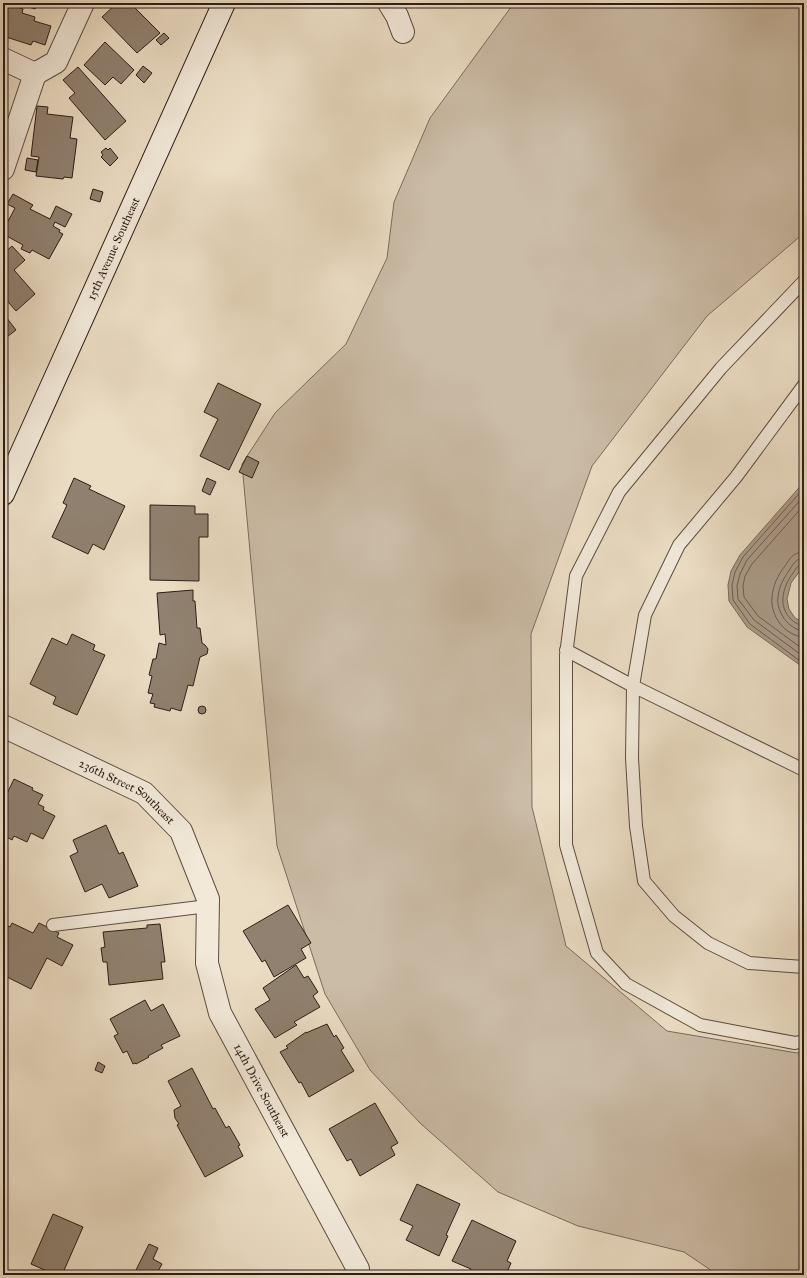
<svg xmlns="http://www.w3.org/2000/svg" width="807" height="1278" viewBox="0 0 807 1278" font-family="'IM FELL Great Primer',serif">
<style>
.green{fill:#cbbca6;stroke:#7c6c5e}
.water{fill:#ab9c89;stroke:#79695b}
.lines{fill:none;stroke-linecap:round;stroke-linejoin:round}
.shore{stroke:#6c5c50;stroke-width:1}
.building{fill:#908170;stroke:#2e1d16}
.lane-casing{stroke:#5d4d42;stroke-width:14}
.street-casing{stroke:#5d4d42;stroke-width:24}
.secondary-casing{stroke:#2e1d16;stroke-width:24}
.lane{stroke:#f2e9d9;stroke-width:12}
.street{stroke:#f2e9d9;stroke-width:22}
.secondary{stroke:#f2e9d9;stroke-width:22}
.labels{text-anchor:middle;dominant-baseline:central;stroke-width:3;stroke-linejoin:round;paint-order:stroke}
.street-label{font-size:12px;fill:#2e1d16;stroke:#f2e9d9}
</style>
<rect width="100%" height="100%" fill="#ebddc4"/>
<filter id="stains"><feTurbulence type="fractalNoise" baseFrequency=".005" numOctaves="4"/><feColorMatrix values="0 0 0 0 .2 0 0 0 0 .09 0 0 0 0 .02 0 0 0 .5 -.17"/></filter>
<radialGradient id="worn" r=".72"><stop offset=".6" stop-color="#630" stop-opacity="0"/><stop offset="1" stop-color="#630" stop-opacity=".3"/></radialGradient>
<path class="green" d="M 514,3 L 804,3 L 804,233 L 707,316 L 592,466 L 531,634 L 532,807 L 566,946 L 667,1031 L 797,1053 L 804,1051 L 804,1275 L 718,1275 L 684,1252 L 578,1226 L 498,1192 L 420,1123 L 370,1070 L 325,994 L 277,846 L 242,464 L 275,413 L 346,344 L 387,258 L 394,202 L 430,118 Z"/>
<path class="water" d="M 804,482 L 804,565 L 791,583 L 787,599 L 789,609 L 795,618 L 804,622 L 804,668 L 747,627 L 729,601 L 728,585 L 731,571 L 740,555 Z"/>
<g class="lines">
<path class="shore" d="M 804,488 L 743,557 L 735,572 L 732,585 L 733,600 L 750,624 L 804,664
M 804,496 L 747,560 L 740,574 L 737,586 L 738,599 L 754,620 L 804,657
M 804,505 L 752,564 L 745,576 L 743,586 L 744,597 L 758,616 L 804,650
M 804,552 C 794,552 790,558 785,566 C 778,575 773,585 772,597 C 770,616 785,636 804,637
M 804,558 C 797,558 794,563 790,569 C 784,578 779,586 778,597 C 776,612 789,630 804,631
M 804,563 C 798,564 796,569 793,573 C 788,580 783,589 783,599 C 782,611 791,624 804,626"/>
</g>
<path class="building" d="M 5,3 L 23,9 L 22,13 L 35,17 L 34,21 L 51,26 L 45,45 L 33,41 L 31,45 L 3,36 L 3,7 Z
M 18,3 L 38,3 L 35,9 Z
M 117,3 L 130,3 L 160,33 L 137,53 L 102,17 Z
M 164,33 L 169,38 L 161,45 L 156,40 Z
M 105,42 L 134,70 L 121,84 L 113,77 L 105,85 L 84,65 Z
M 143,66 L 152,73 L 144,83 L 136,75 Z
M 78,67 L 126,121 L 105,140 L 69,98 L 75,93 L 63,80 Z
M 37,106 L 48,107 L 47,114 L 73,117 L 70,138 L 77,139 L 72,178 L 64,177 L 63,179 L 36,176 L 39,157 L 31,156 Z
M 106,148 L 108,150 L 110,148 L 118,158 L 110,166 L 101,157 L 103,155 L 101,152 Z
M 27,158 L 38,160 L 36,172 L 25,170 Z
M 93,189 L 103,192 L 100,202 L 90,199 Z
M 13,194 L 33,205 L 30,209 L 50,219 L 56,206 L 72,214 L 65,227 L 55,222 L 53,226 L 60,230 L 59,232 L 63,234 L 49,259 L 32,250 L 30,253 L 21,249 L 23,245 L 3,234 L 3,231 L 15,208 L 7,204 Z
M 12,246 L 25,260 L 14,270 L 35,294 L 16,311 L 3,296 L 3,254 Z
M 3,313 L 16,330 L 3,340 Z
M 218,383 L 261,404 L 229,470 L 200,456 L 218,419 L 204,412 Z
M 247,456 L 259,462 L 252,478 L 239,472 Z
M 74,478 L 91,486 L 89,489 L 125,506 L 104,550 L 93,544 L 88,554 L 52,537 L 67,505 L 63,503 Z
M 207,478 L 216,482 L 210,495 L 202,491 Z
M 150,505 L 195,506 L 195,514 L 208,514 L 208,537 L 199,537 L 199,581 L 150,580 Z
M 193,590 L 193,601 L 195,601 L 197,628 L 200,628 L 202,643 L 205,645 L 208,649 L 207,654 L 200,657 L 193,686 L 188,685 L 181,711 L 171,708 L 170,711 L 154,707 L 155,704 L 150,703 L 153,694 L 148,693 L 152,676 L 149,675 L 153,659 L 156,659 L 159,643 L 166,645 L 165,634 L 160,635 L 157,593 Z
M 72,634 L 95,645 L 93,650 L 105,655 L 77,715 L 53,704 L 56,697 L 30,684 L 52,638 L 67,645 Z
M198 710a4 4 0 1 1 8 0a4 4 0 1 1-8 0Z
M 14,779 L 33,788 L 32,790 L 43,795 L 38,804 L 44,807 L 43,810 L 55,816 L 43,839 L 31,833 L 27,842 L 14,836 L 12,840 L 3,835 L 5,832 L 3,831 L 3,802 Z
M 106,825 L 119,854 L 123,852 L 138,886 L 109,898 L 102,884 L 85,892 L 70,856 L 78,852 L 73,840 Z
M 288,905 L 311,943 L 301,949 L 306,958 L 274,977 L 265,960 L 262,962 L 243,931 Z
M 3,923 L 10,927 L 12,923 L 33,933 L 39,923 L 59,933 L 57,937 L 73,945 L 62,966 L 47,958 L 31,989 L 3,975 Z
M 160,924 L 165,962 L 161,962 L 163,979 L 109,985 L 107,962 L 103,962 L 101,948 L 105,947 L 103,932 L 147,928 L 147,925 Z
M 296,965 L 304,978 L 308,976 L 318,992 L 313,996 L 320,1007 L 294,1022 L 297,1025 L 275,1038 L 255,1009 L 270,1000 L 263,988 Z
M 145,1000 L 151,1011 L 163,1004 L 180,1036 L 161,1045 L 163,1048 L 148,1056 L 149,1057 L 136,1064 L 135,1063 L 133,1064 L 127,1051 L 123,1053 L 114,1036 L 118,1034 L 110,1019 Z
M 327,1024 L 334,1037 L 336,1035 L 344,1048 L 341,1050 L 354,1071 L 309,1097 L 301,1082 L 299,1083 L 280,1052 L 288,1048 L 286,1046 L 306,1032 L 306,1033 Z
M 98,1062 L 105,1066 L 102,1073 L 95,1070 Z
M 192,1068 L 213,1109 L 215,1108 L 226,1128 L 229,1126 L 240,1145 L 238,1146 L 243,1156 L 205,1177 L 177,1125 L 179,1124 L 175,1118 L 174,1110 L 181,1106 L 168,1081 Z
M 375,1103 L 398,1143 L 391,1147 L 395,1155 L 360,1176 L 351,1159 L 347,1161 L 329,1129 Z
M 417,1184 L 460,1204 L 446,1235 L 448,1236 L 439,1256 L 406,1240 L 413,1226 L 400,1220 Z
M 53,1214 L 83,1227 L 62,1275 L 56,1275 L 31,1264 Z
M 472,1220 L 516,1241 L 507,1261 L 511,1263 L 506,1275 L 479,1275 L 470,1271 L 471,1269 L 452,1261 Z
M 149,1244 L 158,1248 L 153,1259 L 162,1264 L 156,1275 L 146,1275 L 136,1270 Z"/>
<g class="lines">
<g class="lane-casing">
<path id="lane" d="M 804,281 L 721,368 L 619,492 L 576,576 L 566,655 L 566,845 L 597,953 L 626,984 L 700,1025 L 795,1043 L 804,1041
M 804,385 L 736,477 L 679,545 L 645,615 L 633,686 L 632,758 L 636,826 L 644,881 L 674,916 L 708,943 L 749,963 L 804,967
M 566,650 L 633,686 L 804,770
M 53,925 L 208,906"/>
</g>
<g class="street-casing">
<g id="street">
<path d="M 389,3 L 397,16 L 403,32"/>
<path d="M 3,59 L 35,74"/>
<path d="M 35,74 L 56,62 L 83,3"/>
<path d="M 3,169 L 35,74"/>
<path id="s1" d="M 3,726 L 144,793 L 181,831 L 208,899 L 207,963 L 220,1013 L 358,1269"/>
</g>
</g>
<g class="secondary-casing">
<g id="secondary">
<path id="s2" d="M 3,494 L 224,3"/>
</g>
</g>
<use href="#lane" class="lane"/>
<use href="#street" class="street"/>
<use href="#secondary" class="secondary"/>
</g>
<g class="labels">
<g class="street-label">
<text stroke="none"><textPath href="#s2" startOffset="269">15th Avenue Southeast</textPath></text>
<text stroke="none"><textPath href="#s1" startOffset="141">236th Street Southeast</textPath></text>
<text stroke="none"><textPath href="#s1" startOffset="486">14th Drive Southeast</textPath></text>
</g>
</g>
<rect width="807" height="1278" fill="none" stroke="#ebddc4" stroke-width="16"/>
<rect x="4" y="4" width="799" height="1270" fill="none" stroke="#2e1d16" stroke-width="2"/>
<rect x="8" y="8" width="791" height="1262" fill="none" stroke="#2e1d16"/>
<rect width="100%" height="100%" filter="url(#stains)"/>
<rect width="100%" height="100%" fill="url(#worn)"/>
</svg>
